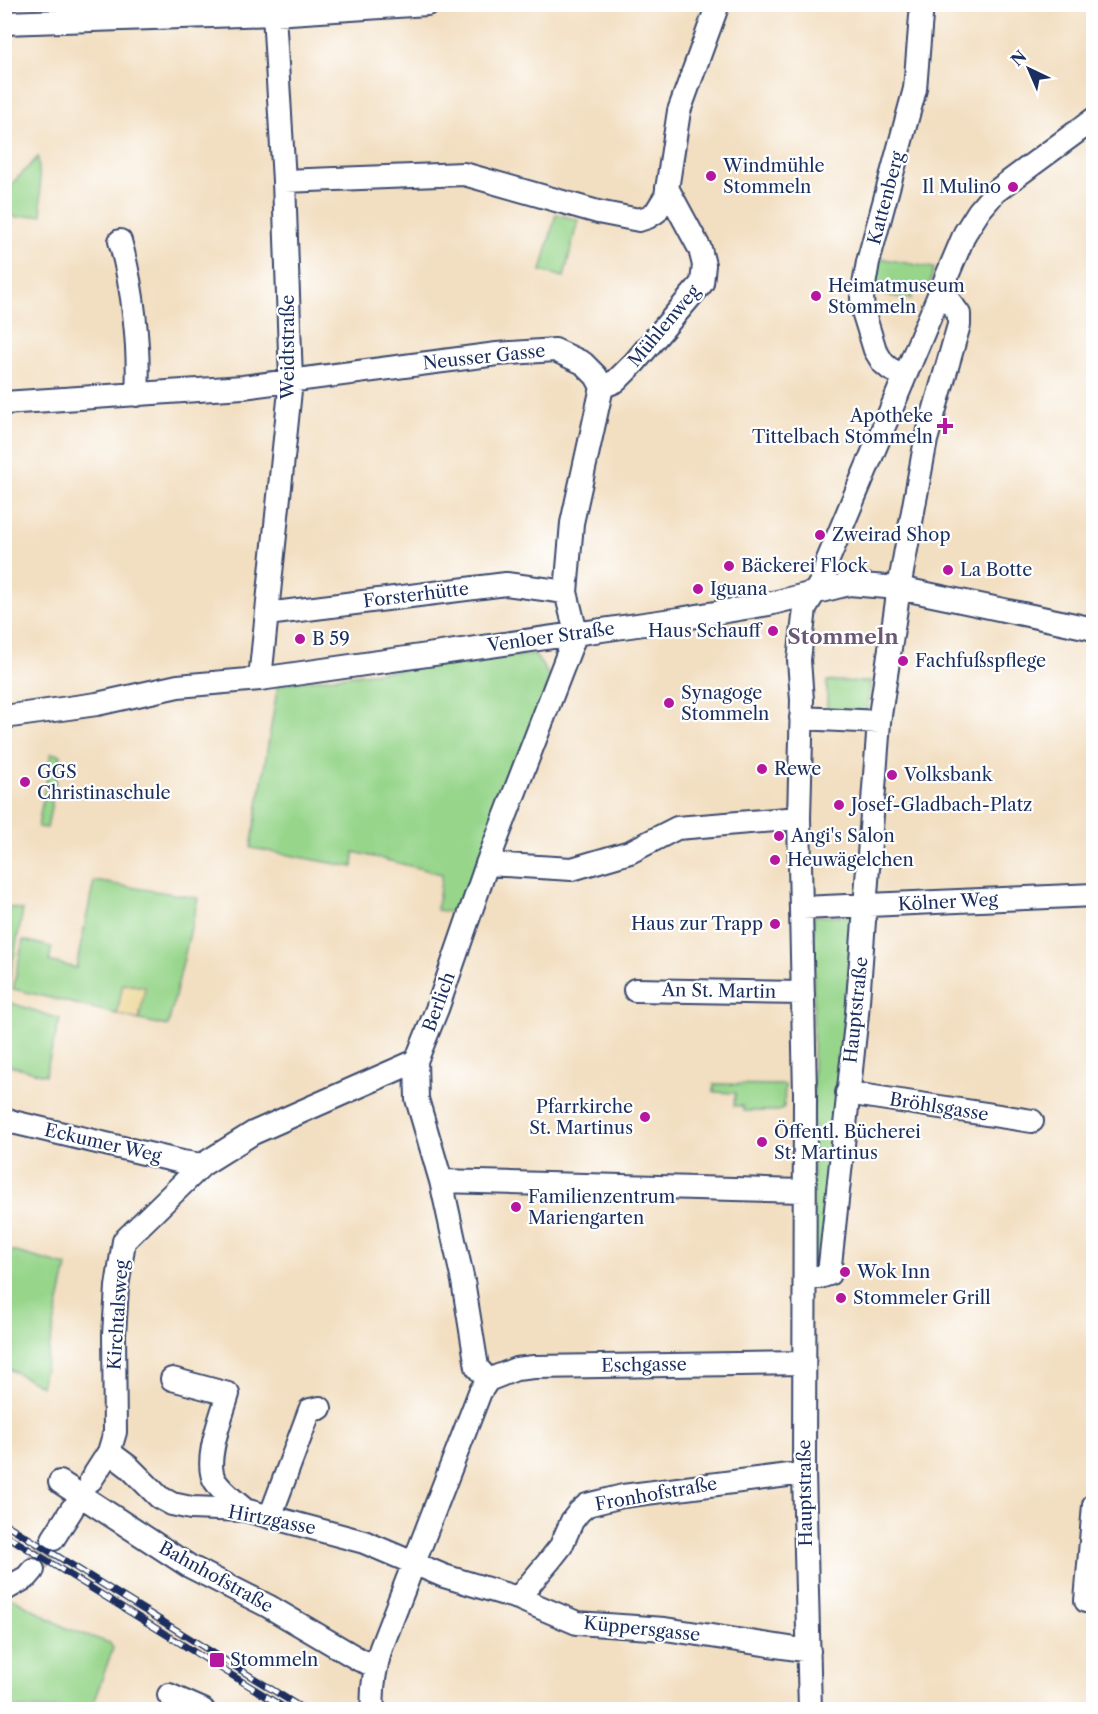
<svg xmlns="http://www.w3.org/2000/svg" width="1098" height="1714" viewBox="0 0 1098 1714" font-family="'Libre Caslon Text',serif">
<style>
.green{fill:#97d58b;stroke:#598274;stroke-width:1.5}
.sand{fill:#eeda9e;stroke:#84847e;stroke-width:1.5}
.lines{fill:none;stroke-linecap:round;stroke-linejoin:round}
.minor-tunnel{stroke:#c7bbac;stroke-width:22;stroke-dasharray:22 11;stroke-linecap:butt}
.minor-casing{stroke:#3b496d;stroke-width:26}
.minor{stroke:#fff;stroke-width:22}
.rail-casing{stroke:#1b2f5e;stroke-width:7}
.rail{stroke:#fff;stroke-width:4.5;stroke-dasharray:14;stroke-linecap:butt}
.poi-dot{fill:#b5179e;stroke:#fff;stroke-width:2}
.labels{text-anchor:middle;dominant-baseline:central;stroke-width:4.5;stroke-linejoin:round;paint-order:stroke}
.poi-label{font-size:18px;fill:#1b2f5e;stroke:#fff;text-anchor:start}
.street-label{font-size:18px;fill:#1b2f5e;stroke:#fff}
.quarter-label{font-size:21px;font-weight:bold;fill:#6a5876;stroke:#fff}
</style>
<rect width="100%" height="100%" fill="#fff"/>
<filter id="ink" filterUnits="userSpaceOnUse"><feTurbulence type="fractalNoise" baseFrequency=".0167" numOctaves="2"/><feDisplacementMap in="SourceGraphic" scale="12" xChannelSelector="R" yChannelSelector="G"/><feConvolveMatrix kernelMatrix="1 2 1 2 8 2 1 2 1" color-interpolation-filters="sRGB"/></filter>
<filter id="wash" filterUnits="userSpaceOnUse"><feTurbulence type="fractalNoise" baseFrequency=".008" numOctaves="4" result="noise"/><feDisplacementMap in="SourceGraphic" scale="24" xChannelSelector="R" yChannelSelector="G"/><feGaussianBlur stdDeviation="1.35" result="paint"/><feColorMatrix in="noise" values="0 0 0 0 0 0 0 0 0 0 0 0 0 0 0 0 0 1.4 0 .05"/><feComposite in="paint" operator="in"/></filter>
<g filter="url(#wash)">
<rect width="100%" height="100%" fill="#f2dec0"/>
<path class="green" d="M 38,157 L 42,215 L 5,218 L 5,191 Z
M 556,214 L 578,220 L 564,277 L 541,271 Z
M 879,258 L 934,268 L 929,287 L 914,284 L 911,299 L 871,293 Z
M 534,654 L 551,678 L 465,915 L 437,910 L 442,874 L 354,852 L 353,867 L 251,848 L 278,684 Z
M 827,681 L 871,682 L 866,714 L 827,713 Z
M 51,753 L 61,755 L 47,828 L 38,827 Z
M 94,881 L 198,898 L 168,1026 L 139,1020 L 144,987 L 123,984 L 117,1014 L 13,989 L 23,940 L 52,947 L 49,961 L 76,968 Z
M 4,906 L 23,910 L 5,1001 L 60,1019 L 45,1075 L 5,1064 Z
M 814,916 L 853,916 L 825,1258 L 812,1260 Z
M 714,1084 L 785,1085 L 784,1107 L 779,1111 L 743,1111 L 743,1106 L 734,1106 L 735,1093 L 714,1092 Z
M 5,1249 L 67,1266 L 41,1386 L 5,1367 Z
M 13,1598 L 66,1628 L 110,1643 L 113,1648 L 91,1709 L 5,1709 L 4,1602 Z"/>
<path class="sand" d="M 123,984 L 145,987 L 139,1020 L 117,1014 Z"/>
</g>
<g filter="url(#ink)">
<g class="lines">
<path class="minor-tunnel" d="M 33,1570 L 53,1539"/>
<g class="minor-casing">
<path id="minor" d="M 4,23 L 274,14 L 427,4
M 284,181 L 464,174 L 598,212 L 639,220 L 648,217 L 656,212 L 666,196 L 679,111 L 718,4
M 120,241 C 133,287 140,347 137,395
M 905,376 L 890,369 L 883,363 L 875,350 L 863,311 L 862,297 L 868,262 L 915,89 L 922,4
M 602,387 L 616,381 L 635,362 L 702,283 L 704,265 L 700,249 L 667,188
M 4,403 L 243,387 L 497,354 L 555,350 L 583,363 L 596,376 L 602,387 L 572,523 L 566,592 L 576,633
M 267,614 L 506,584 L 566,592
M 260,679 L 291,381 L 284,181 L 274,14
M 4,717 L 97,704 L 178,686 L 260,679 L 679,619 L 769,604 L 849,584 L 899,588 L 1094,629
M 801,718 L 879,722
M 487,864 L 572,869 L 630,852 L 677,828 L 799,818
M 802,908 L 1094,895
M 635,990 L 803,993
M 847,1093 L 1032,1121
M 4,1120 L 182,1162 L 202,1165
M 441,1181 L 804,1191
M 805,1277 L 820,1277 L 829,1274 L 857,1014 L 879,722 L 899,588 L 926,440 L 959,325 L 959,314 L 941,290
M 172,1379 L 228,1394 C 222,1415 203,1462 215,1481 C 222,1492 235,1501 245,1510
M 488,1380 L 477,1367 L 463,1281 L 441,1181 L 417,1099 L 416,1061 L 437,1009 L 487,864 L 576,633
M 488,1380 L 516,1369 L 534,1367 L 803,1363
M 109,1452 L 129,1467 L 159,1497 L 172,1504 L 191,1508 L 245,1510 L 364,1542 L 444,1576 L 518,1598 L 577,1623 L 665,1629 L 809,1651
M 91,1480 L 109,1452 L 115,1432 L 114,1335 L 117,1287 L 124,1241 L 202,1165 L 253,1133 L 416,1061
M 60,1482 L 189,1566 L 268,1606 L 360,1660 L 376,1666
M 1094,1505 L 1086,1601 L 1094,1602
M 270,1517 L 310,1410 L 320,1408
M 53,1539 L 72,1509
M 4,1590 L 27,1577 L 33,1570
M 518,1598 L 550,1560 L 561,1546 L 572,1521 L 579,1512 L 587,1505 L 623,1496 L 804,1473
M 169,1695 L 203,1710
M 373,1710 C 371,1688 375,1668 381,1648 L 480,1392 L 488,1380
M 810,1710 L 804,1473 L 805,1093 L 799,818 L 802,700 L 799,660 L 805,608 L 824,577 L 827,562 L 965,233 L 979,211 L 995,192 L 1094,119"/>
</g>
<use href="#minor" class="minor"/>
<g class="rail-casing">
<path id="rail" d="M 4,1523 L 305,1710
M 4,1534 L 288,1710"/>
</g>
<use href="#rail" class="rail"/>
</g>
</g>
<g class="poi-dot">
<circle cx="711" cy="176" r="6"/>
<circle cx="1013" cy="187" r="6"/>
<circle cx="816" cy="296" r="6"/>
<path d="M942 417h6v6h6v6h-6v6h-6v-6h-6v-6h6z"/>
<circle cx="820" cy="535" r="6"/>
<circle cx="729" cy="566" r="6"/>
<circle cx="948" cy="570" r="6"/>
<circle cx="698" cy="589" r="6"/>
<circle cx="773" cy="631" r="6"/>
<circle cx="300" cy="639" r="6"/>
<circle cx="903" cy="661" r="6"/>
<circle cx="669" cy="703" r="6"/>
<circle cx="762" cy="769" r="6"/>
<circle cx="892" cy="775" r="6"/>
<circle cx="25" cy="782" r="6"/>
<circle cx="839" cy="805" r="6"/>
<circle cx="779" cy="836" r="6"/>
<circle cx="775" cy="860" r="6"/>
<circle cx="775" cy="924" r="6"/>
<circle cx="645" cy="1117" r="6"/>
<circle cx="762" cy="1142" r="6"/>
<circle cx="516" cy="1207" r="6"/>
<circle cx="845" cy="1272" r="6"/>
<circle cx="841" cy="1298" r="6"/>
<rect x="209" y="1652" width="16" height="16" rx="3"/>
</g>
<g class="labels">
<g class="poi-label">
<text x="723" y="166">Windmühle<tspan x="723" dy="21">Stommeln</tspan></text>
<text x="1001" y="187" text-anchor="end">Il Mulino</text>
<text x="828" y="286">Heimatmuseum<tspan x="828" dy="21">Stommeln</tspan></text>
<text x="933" y="416" text-anchor="end">Apotheke<tspan x="933" dy="21">Tittelbach Stommeln</tspan></text>
<text x="832" y="535">Zweirad Shop</text>
<text x="741" y="566">Bäckerei Flock</text>
<text x="960" y="570">La Botte</text>
<text x="710" y="589">Iguana</text>
<text x="761" y="631" text-anchor="end">Haus Schauff</text>
<text x="312" y="639">B 59</text>
<text x="915" y="661">Fachfußspflege</text>
<text x="681" y="693">Synagoge<tspan x="681" dy="21">Stommeln</tspan></text>
<text x="774" y="769">Rewe</text>
<text x="37" y="772">GGS<tspan x="37" dy="21">Christinaschule</tspan></text>
<text x="904" y="775">Volksbank</text>
<text x="851" y="805">Josef-Gladbach-Platz</text>
<text x="791" y="836">Angi's Salon</text>
<text x="787" y="860">Heuwägelchen</text>
<text x="763" y="924" text-anchor="end">Haus zur Trapp</text>
<text x="633" y="1107" text-anchor="end">Pfarrkirche<tspan x="633" dy="21">St. Martinus</tspan></text>
<text x="774" y="1132">Öffentl. Bücherei<tspan x="774" dy="21">St. Martinus</tspan></text>
<text x="528" y="1197">Familienzentrum<tspan x="528" dy="21">Mariengarten</tspan></text>
<text x="857" y="1272">Wok Inn</text>
<text x="853" y="1298">Stommeler Grill</text>
<text x="230" y="1660">Stommeln</text>
</g>
<g class="street-label">
<text transform="translate(886 198) rotate(-75)">Kattenberg</text>
<text transform="translate(664 326) rotate(-50)">Mühlenweg</text>
<text transform="translate(288 347) rotate(-90)">Weidtstraße</text>
<text transform="translate(484 357) rotate(-6)">Neusser Gasse</text>
<text transform="translate(416 595) rotate(-7)">Forsterhütte</text>
<text transform="translate(551 637) rotate(-8)">Venloer Straße</text>
<text transform="translate(948 902) rotate(-3)">Kölner Weg</text>
<text transform="translate(719 991) rotate(1)">An St. Martin</text>
<text transform="translate(439 1002) rotate(-70)">Berlich</text>
<text transform="translate(856 1010) rotate(-84)">Hauptstraße</text>
<text transform="translate(939 1107) rotate(9)">Bröhlsgasse</text>
<text transform="translate(103 1143) rotate(13)">Eckumer Weg</text>
<text transform="translate(118 1315) rotate(-86)">Kirchtalsweg</text>
<text transform="translate(644 1365) rotate(-1)">Eschgasse</text>
<text transform="translate(805 1493) rotate(-91)">Hauptstraße</text>
<text transform="translate(656 1494) rotate(-10)">Fronhofstraße</text>
<text transform="translate(272 1520) rotate(11)">Hirtzgasse</text>
<text transform="translate(216 1577) rotate(29)">Bahnhofstraße</text>
<text transform="translate(642 1629) rotate(6)">Küppersgasse</text>
</g>
<g class="quarter-label">
<text x="843" y="636">Stommeln</text>
</g>
</g>
<rect width="1098" height="1714" fill="none" stroke="#fff" stroke-width="24"/>
<g transform="translate(1029 69) rotate(316)" stroke="#ffffff" stroke-width="4.5" paint-order="stroke">
<path d="M0-4.5L10 22L0 15L-10 22Z" fill="#1b2f5e"/>
<text y="-9" font-size="16" font-weight="bold" text-anchor="middle" fill="#1b2f5e">N</text>
</g>
</svg>
